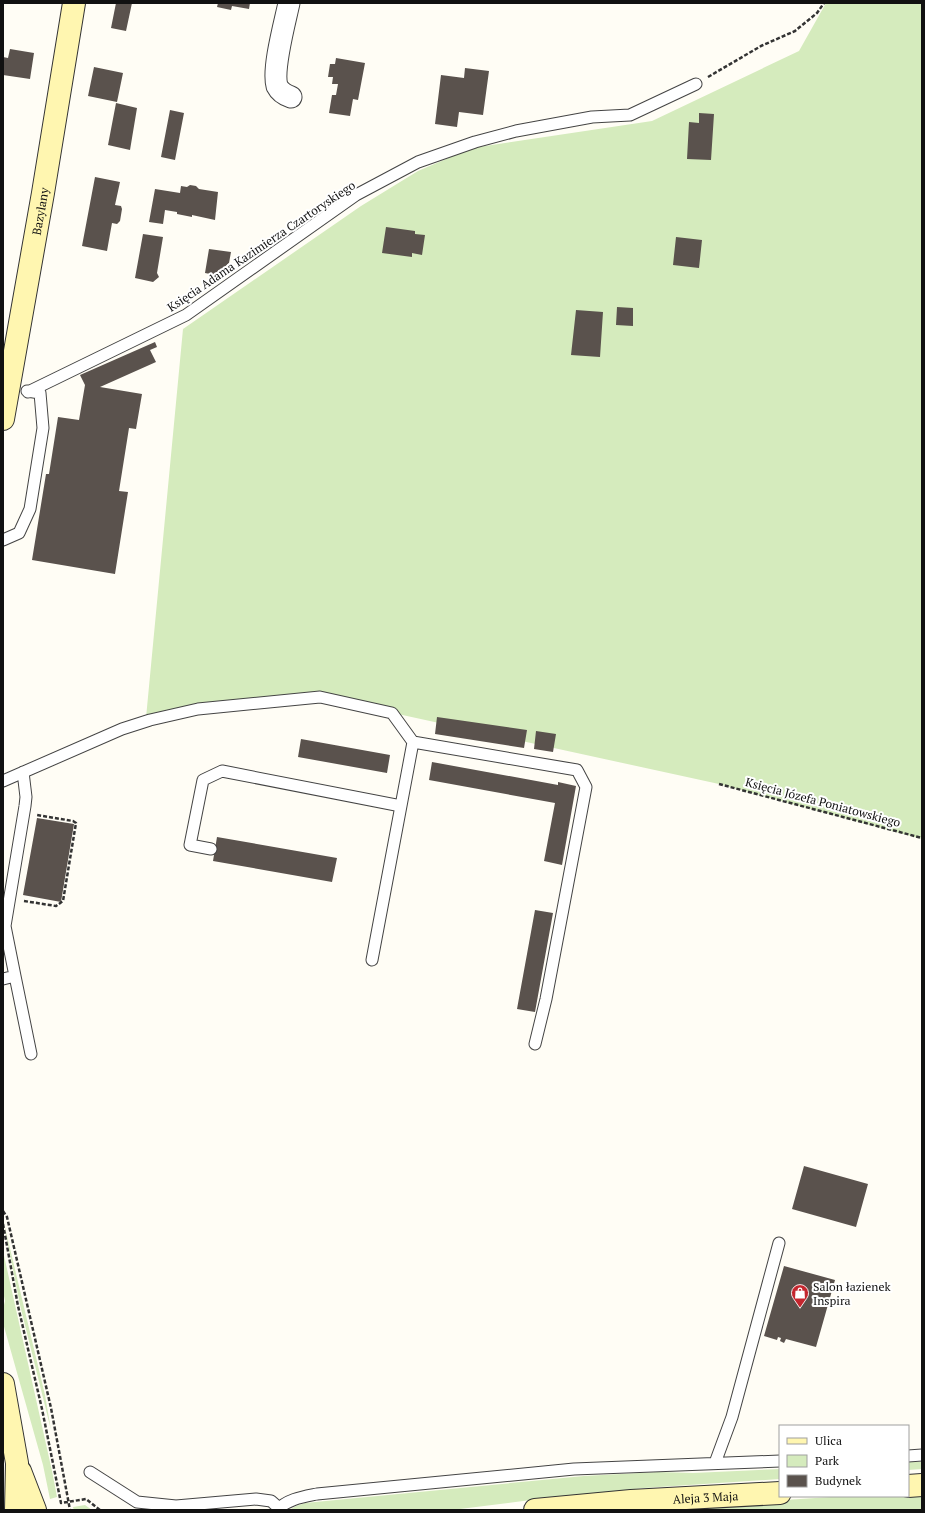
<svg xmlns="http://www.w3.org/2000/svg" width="925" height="1513" viewBox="0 0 925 1513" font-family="'PT Serif',serif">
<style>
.green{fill:#d5ebbd}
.building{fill:#5a524d}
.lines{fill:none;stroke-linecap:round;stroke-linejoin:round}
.lane-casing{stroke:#444;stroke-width:13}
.street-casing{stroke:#444;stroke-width:23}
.secondary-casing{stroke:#333;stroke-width:24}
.path{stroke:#333;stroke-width:2.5;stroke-dasharray:4 2;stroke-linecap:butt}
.lane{stroke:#fff;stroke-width:11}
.street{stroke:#fff;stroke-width:21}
.secondary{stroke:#fff6b0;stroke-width:22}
.labels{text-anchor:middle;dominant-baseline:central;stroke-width:4;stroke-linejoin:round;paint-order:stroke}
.street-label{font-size:12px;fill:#111;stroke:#fff}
.poi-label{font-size:12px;fill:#111;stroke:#fff;text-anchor:start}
</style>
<rect width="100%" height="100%" fill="#fffdf5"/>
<path class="green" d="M 826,3 L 922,3 L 922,839 L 719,784 L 320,697 L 146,718 L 183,329 L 361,206 L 418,171 L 472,148 L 652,121 L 799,51 Z
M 3,1219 L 45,1395 L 51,1430 L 20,1305 Z
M 3,1251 L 52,1471 L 57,1497 L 50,1499 L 43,1465 L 3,1323 L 3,1309 L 5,1301 L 3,1291 Z
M 908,1462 L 922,1462 L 922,1469 L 908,1470 Z
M 780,1469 L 780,1479 L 644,1488 L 523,1501 L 452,1510 L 289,1510 L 296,1506 L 305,1503 L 584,1476 L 658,1472 L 693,1473 Z
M 922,1491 L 922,1510 L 649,1510 L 708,1505 L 846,1496 L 908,1496 Z
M 85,1505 L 92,1510 L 74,1510 L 73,1507 Z"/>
<path class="building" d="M 116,3 L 132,3 L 126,31 L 111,28 Z
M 218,3 L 250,3 L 249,9 L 232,6 L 231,10 L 217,7 Z
M 10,49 L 34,53 L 30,79 L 3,75 L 3,57 L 8,58 Z
M 336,58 L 365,63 L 358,100 L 353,99 L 350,116 L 329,113 L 332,95 L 336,95 L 338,84 L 332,84 L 333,77 L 328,77 L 330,64 L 335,64 Z
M 94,67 L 123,73 L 117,102 L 88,96 Z
M 465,68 L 489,71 L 483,115 L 459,112 L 457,127 L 435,124 L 441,75 L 464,78 Z
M 116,103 L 137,108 L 130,150 L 108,145 Z
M 170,110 L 184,113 L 175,160 L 161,157 Z
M 699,113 L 714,114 L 711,160 L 687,159 L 689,122 L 699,123 Z
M 95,177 L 120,182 L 115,205 L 121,206 L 122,209 L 120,221 L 117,224 L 112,223 L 107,251 L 82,246 Z
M 190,185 L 196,186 L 199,189 L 218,192 L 215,220 L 192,215 L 192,217 L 177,214 L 177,212 L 165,210 L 163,224 L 149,222 L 155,189 L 180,193 L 181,186 L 187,187 Z
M 386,227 L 415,231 L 415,234 L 425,235 L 422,255 L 412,253 L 412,257 L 382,253 Z
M 143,234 L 163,237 L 157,273 L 159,277 L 153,282 L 135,278 Z
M 676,237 L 702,240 L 699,268 L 673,265 Z
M 209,249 L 231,252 L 229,263 L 215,275 L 205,273 Z
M 617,307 L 633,308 L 633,326 L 616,325 Z
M 576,310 L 603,312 L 600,357 L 571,355 Z
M 155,342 L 157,347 L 150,350 L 156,362 L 100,387 L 142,394 L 136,429 L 129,428 L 119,491 L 128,492 L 115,574 L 32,560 L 46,474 L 49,474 L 58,417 L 79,420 L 85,385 L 80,375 Z
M 437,717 L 527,730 L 524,748 L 435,734 Z
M 536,731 L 556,734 L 553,752 L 534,749 Z
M 301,739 L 390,755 L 387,773 L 298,757 Z
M 432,762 L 558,785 L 558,782 L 576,786 L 562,865 L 544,861 L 555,803 L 429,780 Z
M 37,818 L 74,824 L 61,902 L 23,895 Z
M 217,837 L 337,858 L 332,882 L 213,861 Z
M 535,910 L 553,913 L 535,1012 L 517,1009 Z
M 804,1166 L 868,1184 L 856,1227 L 792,1209 Z
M 784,1266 L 835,1280 L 816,1347 L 786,1339 L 784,1343 L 780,1341 L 781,1338 L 778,1337 L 777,1340 L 764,1336 Z"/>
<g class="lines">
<g class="lane-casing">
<path id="lane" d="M 28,392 L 186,315 L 356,195 L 418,162 L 475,142 L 516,131 L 592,117 L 630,115 L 696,84
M 3,540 L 19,533 L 30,509 L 43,428 L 40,393 L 27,391
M 413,742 L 577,770 L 586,787 L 546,999 L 535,1044
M 3,781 L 122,729 L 150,720 L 198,709 L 320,697 L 392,713 L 413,742 L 372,960
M 211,849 L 190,845 L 203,780 L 222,771 L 401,806
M 15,976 L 5,926 L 25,806 L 26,797 L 23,772
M 3,979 L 15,976 L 31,1054
M 908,1456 L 922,1455
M 715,1463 L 732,1417 L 779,1243
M 90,1472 L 137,1502 L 176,1506 L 256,1499 L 271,1501 L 279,1508
M 277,1510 C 288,1499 302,1497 317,1494 L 574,1469 L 780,1461"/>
</g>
<g class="street-casing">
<path id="street" d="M 289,3 C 285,22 272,69 277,86 C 280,92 285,95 291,97"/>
</g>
<g class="secondary-casing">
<g id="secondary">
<path id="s1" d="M 3,419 L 43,193 L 74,3"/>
<path d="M 3,1384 L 17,1463 L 16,1510"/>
<path d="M 20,1471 L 35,1510"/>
<path d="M 908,1486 L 922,1485"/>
<path id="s2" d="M 535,1510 L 631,1501 L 780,1493"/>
</g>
</g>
<path class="path" d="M 708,77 L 761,46 L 795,31 L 817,13 L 824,3
M 719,784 L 922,838
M 24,901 L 56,906 L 63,901 L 76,823 L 73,821 L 37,815
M 3,1211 L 7,1217 L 51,1408 L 70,1510
M 3,1224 L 18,1306 L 42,1409 L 61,1503 L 86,1499 L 100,1510"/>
<use href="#lane" class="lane"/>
<use href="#street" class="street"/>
<use href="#secondary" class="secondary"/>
</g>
<defs>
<g id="shop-pin" transform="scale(0.9)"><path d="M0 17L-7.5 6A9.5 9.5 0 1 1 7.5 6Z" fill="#c4262e" stroke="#fff"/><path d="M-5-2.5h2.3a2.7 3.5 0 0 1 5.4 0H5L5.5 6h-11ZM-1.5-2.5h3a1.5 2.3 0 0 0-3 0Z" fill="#fff"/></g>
</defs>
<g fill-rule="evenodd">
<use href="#shop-pin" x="800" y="1293"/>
</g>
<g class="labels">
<g class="street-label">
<text stroke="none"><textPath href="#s1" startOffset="211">Bazylany</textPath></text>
<text transform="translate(261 246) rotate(-34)">Księcia Adama Kazimierza Czartoryskiego</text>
<text transform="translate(823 802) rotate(15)">Księcia Józefa Poniatowskiego</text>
<text stroke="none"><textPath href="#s2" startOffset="171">Aleja 3 Maja</textPath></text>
</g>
<g class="poi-label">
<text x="813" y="1286">Salon łazienek<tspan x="813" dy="14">Inspira</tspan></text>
</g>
</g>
<rect width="925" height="1513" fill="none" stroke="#111111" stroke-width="8"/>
<rect x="779" y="1425" width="130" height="72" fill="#ffffff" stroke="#a0a0a0"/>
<rect x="787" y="1438" width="20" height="6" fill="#fff6b0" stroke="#a0a0a0"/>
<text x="815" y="1445" font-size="12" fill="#111111">Ulica</text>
<rect x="787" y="1455" width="20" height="12" fill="#d5ebbd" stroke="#a0a0a0"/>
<text x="815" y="1465" font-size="12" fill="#111111">Park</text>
<rect x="787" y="1475" width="20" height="12" fill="#5a524d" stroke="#a0a0a0"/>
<text x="815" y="1485" font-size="12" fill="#111111">Budynek</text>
</svg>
